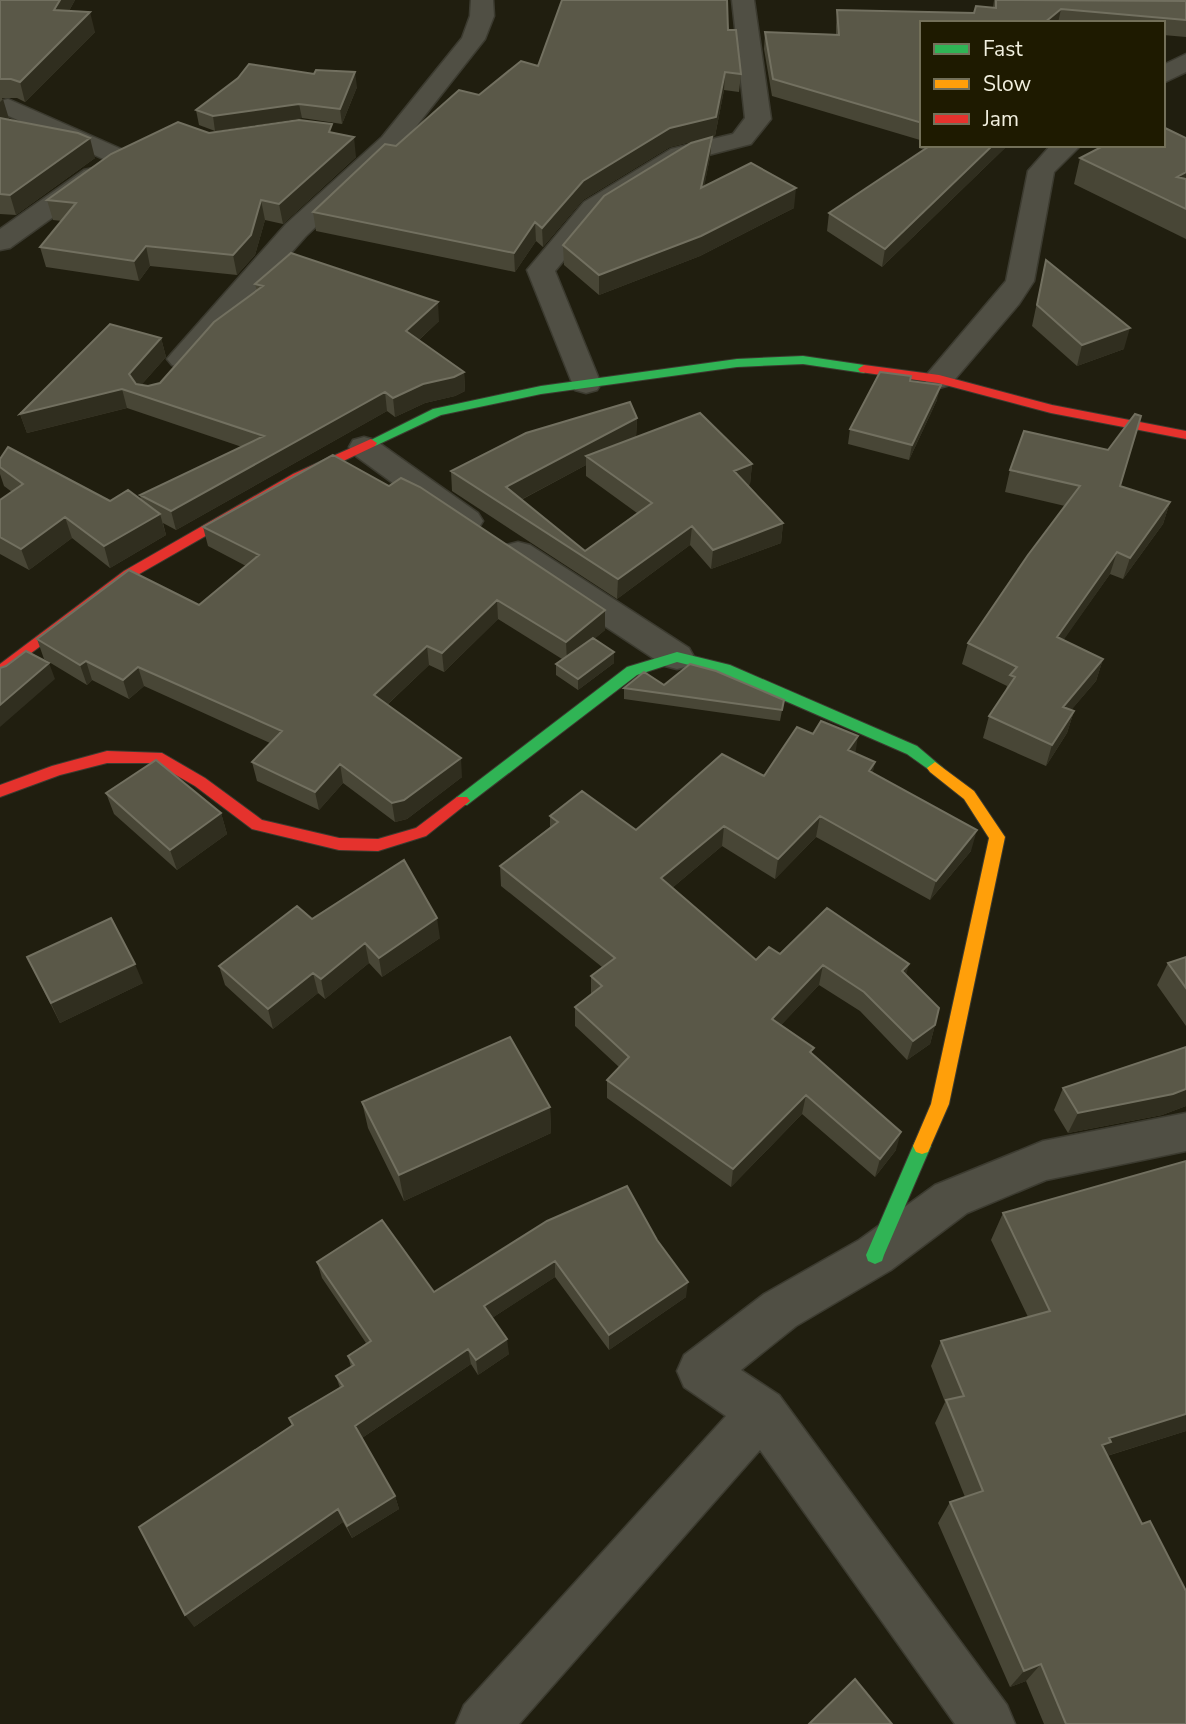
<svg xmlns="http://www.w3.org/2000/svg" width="1186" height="1724" viewBox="0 0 1186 1724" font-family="'Nunito Sans',sans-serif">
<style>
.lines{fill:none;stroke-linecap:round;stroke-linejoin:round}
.street-casing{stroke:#3c3b30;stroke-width:3}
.fast-casing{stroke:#3c3b30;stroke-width:2}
.slow-casing{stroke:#3c3b30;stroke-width:2}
.jam-casing{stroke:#3c3b30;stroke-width:2}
.street{fill:#504f44;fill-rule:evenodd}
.fast{fill:#30b455;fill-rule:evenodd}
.slow{fill:#ff9f0a;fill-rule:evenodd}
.jam{fill:#e5322d;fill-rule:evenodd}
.wall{fill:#484636;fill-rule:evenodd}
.shaded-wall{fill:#302e1f}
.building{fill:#5a5848;stroke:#727060;stroke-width:2}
</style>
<rect width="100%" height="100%" fill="#201e0f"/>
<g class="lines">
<g class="street-casing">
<path id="street" d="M 471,0 L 493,0 L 494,16 L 485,39 L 400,147 L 306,236 L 192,365 L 182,368 L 172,365 L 167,359 L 172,353 L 286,224 L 382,137 L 462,38 L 470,16 Z
M 732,0 L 754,0 L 771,119 L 751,144 L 689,160 L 602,214 L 555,271 L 601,384 L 597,390 L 586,393 L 575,390 L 527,270 L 584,202 L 671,149 L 733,134 L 745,118 Z
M 1186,54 L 1186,72 L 1163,83 L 1163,65 Z
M 8,99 L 128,152 L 132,157 L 128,162 L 119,165 L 110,162 L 0,112 L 0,101 Z
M 1051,145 L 1081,145 L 1054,172 L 1034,281 L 1019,304 L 950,385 L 939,388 L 928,385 L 924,379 L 928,373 L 1006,281 L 1028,171 Z
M 93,168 L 102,170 L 106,176 L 102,182 L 10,248 L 0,250 L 0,229 L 84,170 Z
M 364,437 L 375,440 L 478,513 L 483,521 L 478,529 L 467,532 L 456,529 L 353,454 L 349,447 L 353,440 Z
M 518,542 L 530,545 L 689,648 L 694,657 L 689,666 L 677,669 L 665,666 L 506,561 L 502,553 L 506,545 Z
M 1186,1113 L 1186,1151 L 1046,1180 L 967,1213 L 891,1270 L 796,1326 L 741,1370 L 779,1395 L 1007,1705 L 1015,1724 L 955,1724 L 760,1450 L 519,1724 L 456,1724 L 464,1705 L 726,1416 L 684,1387 L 677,1371 L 684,1355 L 764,1294 L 859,1240 L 935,1185 L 1043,1141 Z"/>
</g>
<g class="fast-casing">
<path id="fast" d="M 803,356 L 864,365 L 870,369 L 864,373 L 803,364 L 737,367 L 541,394 L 441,415 L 375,446 L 367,446 L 365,443 L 433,409 L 541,386 L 737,359 Z
M 677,652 L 730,665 L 917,746 L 943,768 L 935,774 L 907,754 L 721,673 L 677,662 L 637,675 L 467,805 L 457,805 L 454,801 L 457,797 L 627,667 Z
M 922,1138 L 928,1140 L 931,1146 L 884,1255 L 882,1261 L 875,1264 L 868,1261 L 866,1255 L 913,1146 L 916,1140 Z"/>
</g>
<g class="slow-casing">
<path id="slow" d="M 935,762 L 974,791 L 1005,837 L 949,1104 L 928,1152 L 922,1154 L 916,1152 L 913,1146 L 931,1104 L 989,838 L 964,799 L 930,772 L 927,768 Z"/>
</g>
<g class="jam-casing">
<path id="jam" d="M 864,365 L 939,375 L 1052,405 L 1186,431 L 1186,439 L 1051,413 L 938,383 L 860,372 L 858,369 Z
M 371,439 L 377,443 L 375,446 L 303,480 L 134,577 L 0,676 L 0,664 L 124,571 L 293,474 Z
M 107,751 L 162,753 L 205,778 L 262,820 L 339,838 L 378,839 L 416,828 L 457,797 L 467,797 L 470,801 L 426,836 L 378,851 L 339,850 L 252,829 L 195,786 L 155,763 L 107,763 L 60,775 L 0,797 L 0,785 L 52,766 Z"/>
</g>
<use href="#street" class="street"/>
<use href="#fast" class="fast"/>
<use href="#slow" class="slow"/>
<use href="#jam" class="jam"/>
</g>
<path class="wall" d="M 0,0 L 75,0 L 69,11 L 95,32 L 25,102 L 17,98 L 2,98 L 9,119 L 95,158 L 16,215 L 0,214 Z
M 994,0 L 1186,1 L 1186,37 L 1163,35 L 1163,23 L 922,23 L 922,145 L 1008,145 L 882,267 L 827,231 L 829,213 L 924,150 L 919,148 L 920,140 L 772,96 L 764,49 L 765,32 L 836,34 L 836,26 L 837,10 L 974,13 L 993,8 Z
M 728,30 L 741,74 L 739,92 L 724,90 L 715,136 L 670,147 L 583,200 L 543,247 L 536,241 L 515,272 L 316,231 L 313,212 L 396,146 L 479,95 L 538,66 Z
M 357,87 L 342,124 L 302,118 L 215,131 L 199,125 L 196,110 Z
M 209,133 L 333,133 L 356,157 L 283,224 L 265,220 L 255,255 L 237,275 L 150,266 L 139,281 L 46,267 L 40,247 L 62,221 L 53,220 L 47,200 Z
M 712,137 L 710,157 L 704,186 L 794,208 L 700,256 L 599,295 L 564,265 L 563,245 Z
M 1186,138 L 1186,239 L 1074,184 L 1080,158 Z
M 1046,260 L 1124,349 L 1077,366 L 1032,326 Z
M 255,284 L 439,321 L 419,340 L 464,372 L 465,391 L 455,396 L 425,403 L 395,417 L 387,411 L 176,530 L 163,523 L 166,535 L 110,568 L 72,538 L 29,570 L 0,554 L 0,500 L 12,492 L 4,486 L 0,474 L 0,459 L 110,501 L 141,500 L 140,495 L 242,447 L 127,408 L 27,433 L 20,414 L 161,338 L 166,357 L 142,384 L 148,386 L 160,383 L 257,291 Z
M 910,381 L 937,400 L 909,460 L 848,444 L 850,429 Z
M 637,418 L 636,437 L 752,464 L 750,484 L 748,485 L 783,523 L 781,543 L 711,569 L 690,545 L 617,599 L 452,491 L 451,471 ZM 586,465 L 586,476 L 637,513 L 585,551 L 521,500 Z
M 333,455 L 605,630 L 594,639 L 614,663 L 578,690 L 556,675 L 556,664 L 562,659 L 498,619 L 444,672 L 429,665 L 387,705 L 462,777 L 407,819 L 395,822 L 343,783 L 319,810 L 257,781 L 252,762 L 270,743 L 144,686 L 129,699 L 92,680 L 87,685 L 44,659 L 37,639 L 199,605 L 246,566 L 208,546 L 203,527 Z
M 1010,470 L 1120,486 L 1170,502 L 1163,524 L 1123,579 L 1110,574 L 1063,640 L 1103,659 L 1096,681 L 1071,710 L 1074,711 L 1067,733 L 1046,766 L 983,738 L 989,716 L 1005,693 L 1007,686 L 962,664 L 968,643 L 1065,506 L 1005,492 Z
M 664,685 L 784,700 L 780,721 L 624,699 L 624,688 Z
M 855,753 L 873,773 L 971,851 L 930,900 L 816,837 L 775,879 L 722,846 L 672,888 L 756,960 L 780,954 L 906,975 L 935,1025 L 930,1044 L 907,1060 L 860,1011 L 819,985 L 781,1025 L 812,1055 L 896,1150 L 875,1177 L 802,1114 L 731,1187 L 607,1098 L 607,1080 L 619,1067 L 575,1026 L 575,1007 L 591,995 L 591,976 L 602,967 L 501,886 L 500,866 L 550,827 L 550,816 L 636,830 L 764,776 Z
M 106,793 L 221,813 L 227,834 L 177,870 L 114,814 Z
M 312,919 L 440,938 L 382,977 L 369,963 L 325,999 L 318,993 L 273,1029 L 225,985 L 219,966 Z
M 27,957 L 143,983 L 60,1023 Z
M 1186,957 L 1186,1026 L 1157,985 L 1168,963 Z
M 1186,1047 L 1186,1106 L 1162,1115 L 1068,1133 L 1054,1110 L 1063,1088 Z
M 362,1102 L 550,1107 L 551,1133 L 404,1201 L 368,1128 Z
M 1186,1161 L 1186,1431 L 1107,1456 L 1186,1724 L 1044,1724 L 1026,1681 L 1010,1687 L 938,1523 L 950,1502 L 965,1497 L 935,1423 L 945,1402 L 931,1366 L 941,1341 L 1028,1317 L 991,1240 L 1003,1213 Z
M 547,1221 L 686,1297 L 609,1350 L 555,1277 L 492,1318 L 509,1354 L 478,1375 L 471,1364 L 362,1438 L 395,1496 L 399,1509 L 352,1538 L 343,1522 L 194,1627 L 292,1426 L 289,1418 L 340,1388 L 336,1376 L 351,1367 L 348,1356 L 366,1343 L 322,1278 L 317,1262 L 434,1292 Z"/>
<path class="shaded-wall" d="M 60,0 L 75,0 L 59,29 L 54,10 Z
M 1061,9 L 1058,23 L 1044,23 Z
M 90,12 L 95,32 L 25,102 L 20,82 Z
M 355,72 L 357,87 L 342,124 L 340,109 Z
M 725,72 L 724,90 L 715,136 L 670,147 L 583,200 L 543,247 L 542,228 L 583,181 Z
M 3,99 L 9,119 L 0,127 L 0,102 Z
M 299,104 L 302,118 L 215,131 L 213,116 Z
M 354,137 L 356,157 L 283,224 L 279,204 Z
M 712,137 L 710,157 L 700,208 L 701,188 Z
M 90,138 L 95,158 L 16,215 L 10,195 Z
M 993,145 L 1008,145 L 882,267 L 885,249 Z
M 1186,172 L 1186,193 L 1169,202 L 1177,177 Z
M 796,188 L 794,208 L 700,256 L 599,295 L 599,275 Z
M 261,200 L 265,220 L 255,255 L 237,275 L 233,255 Z
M 535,222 L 536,241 L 515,272 L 514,253 Z
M 146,246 L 150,266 L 139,281 L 134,261 Z
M 438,302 L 439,321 L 408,350 L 406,331 Z
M 1130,328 L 1124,349 L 1077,366 L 1082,345 Z
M 161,338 L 166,357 L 134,393 L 129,374 Z
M 464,372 L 465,391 L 455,396 L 425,403 L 395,417 L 393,398 L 423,384 Z
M 941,385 L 937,400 L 909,460 L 912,445 Z
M 122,389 L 127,408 L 27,433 L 20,414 Z
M 385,392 L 387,411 L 176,530 L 171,511 Z
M 637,418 L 636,438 L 586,456 L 586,465 L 507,507 L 506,487 Z
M 752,464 L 750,484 L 733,490 L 734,471 Z
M 1170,502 L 1163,524 L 1123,579 L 1130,558 Z
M 160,514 L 166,535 L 110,568 L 104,546 Z
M 65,517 L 72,538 L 29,570 L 21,549 Z
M 783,523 L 781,543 L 711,569 L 713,550 Z
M 692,526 L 690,545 L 617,599 L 618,579 Z
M 1117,552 L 1110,574 L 1051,658 L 1057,637 Z
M 497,600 L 498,619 L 444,672 L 442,653 Z
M 605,610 L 605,630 L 567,662 L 566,642 Z
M 427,646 L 429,665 L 376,715 L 374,695 Z
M 614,652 L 614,663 L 578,690 L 578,679 Z
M 1103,659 L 1096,681 L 1056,728 L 1063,707 Z
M 86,661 L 92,680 L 87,685 L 80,665 Z
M 49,663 L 55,679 L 0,727 L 0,705 Z
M 138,667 L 144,686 L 129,699 L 123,680 Z
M 1074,711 L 1067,733 L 1046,766 L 1052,745 Z
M 858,736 L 855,756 L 848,750 Z
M 461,758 L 462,777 L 407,819 L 395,822 L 392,803 Z
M 875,762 L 871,783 L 869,771 Z
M 340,764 L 343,783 L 319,810 L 315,792 Z
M 221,813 L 227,834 L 177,870 L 170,850 Z
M 820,816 L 816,837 L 775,879 L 778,859 Z
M 724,826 L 722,846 L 660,898 L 661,878 Z
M 977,830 L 971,851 L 930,900 L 936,881 Z
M 437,918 L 440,938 L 382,977 L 379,958 Z
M 365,943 L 369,963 L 325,999 L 321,979 Z
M 135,964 L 143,983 L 60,1023 L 51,1003 Z
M 909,964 L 904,983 L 902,971 Z
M 823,965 L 819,985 L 769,1038 L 772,1019 Z
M 313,973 L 318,993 L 273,1029 L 268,1009 Z
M 935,1025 L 930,1044 L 907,1060 L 913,1041 Z
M 1186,1089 L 1186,1106 L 1162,1115 L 1068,1133 L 1078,1113 Z
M 806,1095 L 802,1114 L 731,1187 L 733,1169 Z
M 550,1107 L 551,1133 L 404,1201 L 399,1175 Z
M 901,1132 L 896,1150 L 875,1177 L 880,1159 Z
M 555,1261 L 555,1277 L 486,1322 L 484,1306 Z
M 688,1282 L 686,1297 L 609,1350 L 609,1335 Z
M 507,1339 L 509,1354 L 478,1375 L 476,1360 Z
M 468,1349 L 471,1364 L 359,1440 L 355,1426 Z
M 1186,1414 L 1186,1431 L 1100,1458 L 1102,1445 L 1109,1438 Z
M 395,1496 L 399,1509 L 352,1538 L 347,1526 Z
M 338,1509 L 343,1522 L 194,1627 L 185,1615 Z
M 1041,1664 L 1026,1681 L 1010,1687 L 1024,1671 Z"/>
<path class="building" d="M 0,0 L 60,0 L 54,10 L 90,12 L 20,82 L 11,79 L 0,79 Z
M 562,0 L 727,0 L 728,30 L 736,30 L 741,74 L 725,72 L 716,117 L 670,128 L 583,181 L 542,228 L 535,222 L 514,253 L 313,212 L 385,144 L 396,146 L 459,90 L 479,95 L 521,61 L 538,66 Z
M 996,0 L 1186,1 L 1186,20 L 1061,9 L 1044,23 L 922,23 L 922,123 L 773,79 L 765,32 L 839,35 L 837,10 L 974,13 L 976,6 L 996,8 Z
M 249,64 L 314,74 L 316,70 L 355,72 L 340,109 L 299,104 L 213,116 L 196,110 L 238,78 Z
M 0,118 L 78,133 L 90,138 L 10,195 L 0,194 Z
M 299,120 L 332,124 L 329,132 L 354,137 L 279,204 L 261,200 L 251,235 L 233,255 L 146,246 L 134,261 L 40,247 L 76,203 L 47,200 L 111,154 L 178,122 L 209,133 Z
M 1163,127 L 1186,138 L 1186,172 L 1177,177 L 1186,179 L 1186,209 L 1080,158 L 1105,145 L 1163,145 Z
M 712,137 L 701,188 L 751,163 L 796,188 L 701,236 L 599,275 L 563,245 L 604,196 L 691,143 Z
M 931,145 L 993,145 L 885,249 L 829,213 Z
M 291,253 L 438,302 L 406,331 L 464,372 L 454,377 L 423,384 L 393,398 L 385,392 L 171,511 L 140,495 L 264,436 L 122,389 L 20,414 L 110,324 L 161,338 L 129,374 L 136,384 L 148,386 L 160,383 L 214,322 L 263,286 L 255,284 Z
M 1046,260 L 1130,328 L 1082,345 L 1037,305 Z
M 880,372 L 911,376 L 910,381 L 941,385 L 912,445 L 850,429 Z
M 630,402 L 637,418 L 506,487 L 585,551 L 652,503 L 586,456 L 700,413 L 752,464 L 734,471 L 783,523 L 713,550 L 692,526 L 618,579 L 451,471 L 526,433 Z
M 1135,414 L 1141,416 L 1120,486 L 1170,502 L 1130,558 L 1117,552 L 1057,637 L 1103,659 L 1063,707 L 1074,711 L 1052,745 L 989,716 L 1015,677 L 1010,675 L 1017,667 L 968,643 L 1028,555 L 1080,486 L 1010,470 L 1024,431 L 1108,450 Z
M 8,447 L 110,501 L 128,490 L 160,514 L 104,546 L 65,517 L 21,549 L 0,537 L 0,500 L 23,484 L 0,467 L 0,459 Z
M 333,455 L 389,486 L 401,478 L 420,487 L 605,610 L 566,642 L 497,600 L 442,653 L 427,646 L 374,695 L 461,758 L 404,800 L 392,803 L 340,764 L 315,792 L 252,762 L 282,731 L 138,667 L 123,680 L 86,661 L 80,665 L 37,639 L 129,570 L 199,605 L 259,555 L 203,527 Z
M 593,638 L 614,652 L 578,679 L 556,664 Z
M 26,651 L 49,663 L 0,705 L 0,668 L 6,666 Z
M 690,664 L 716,671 L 784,700 L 782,710 L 624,688 L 644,672 L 664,685 Z
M 821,721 L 858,736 L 848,750 L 875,762 L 869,771 L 977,830 L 936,881 L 820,816 L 778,859 L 724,826 L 661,878 L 756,960 L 769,947 L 780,954 L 827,908 L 909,964 L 902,971 L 939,1008 L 935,1025 L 913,1041 L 864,992 L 823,965 L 772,1019 L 814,1048 L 810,1052 L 901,1132 L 880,1159 L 806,1095 L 733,1169 L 607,1080 L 629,1057 L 575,1007 L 602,986 L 591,976 L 615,958 L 500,866 L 558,822 L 550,816 L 582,791 L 636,830 L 722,754 L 764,776 L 797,727 L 813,734 Z
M 156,760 L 221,813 L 170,850 L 106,793 Z
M 404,860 L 437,918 L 379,958 L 365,943 L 321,979 L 313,973 L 268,1009 L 219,966 L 297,906 L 312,919 Z
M 111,918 L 135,964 L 51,1003 L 27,957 Z
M 1186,957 L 1186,988 L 1168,963 Z
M 510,1037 L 550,1107 L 399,1175 L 362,1102 Z
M 1186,1047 L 1186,1089 L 1173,1094 L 1078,1113 L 1063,1088 Z
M 1186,1161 L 1186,1414 L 1109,1438 L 1111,1442 L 1102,1445 L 1142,1524 L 1150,1521 L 1186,1591 L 1186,1724 L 1066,1724 L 1041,1664 L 1024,1671 L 950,1502 L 983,1491 L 946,1400 L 964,1396 L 941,1341 L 1050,1311 L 1003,1213 Z
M 627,1186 L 657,1240 L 688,1282 L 609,1335 L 555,1261 L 484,1306 L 507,1339 L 476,1360 L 468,1349 L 355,1426 L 395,1496 L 347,1526 L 338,1509 L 185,1615 L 139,1527 L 293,1425 L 289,1418 L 343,1386 L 336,1376 L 354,1365 L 348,1356 L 371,1341 L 317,1262 L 382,1220 L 434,1292 L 547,1221 Z
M 855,1679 L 892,1724 L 809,1724 Z"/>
<rect x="920" y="21" width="245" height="126" fill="#1e1a00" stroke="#737059" stroke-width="2"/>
<rect x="934" y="44" width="35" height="10" fill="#30b455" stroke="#737059" stroke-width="2"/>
<text x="983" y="56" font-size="21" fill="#f2f0df">Fast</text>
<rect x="934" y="79" width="35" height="10" fill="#ff9f0a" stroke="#737059" stroke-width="2"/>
<text x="983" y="91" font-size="21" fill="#f2f0df">Slow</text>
<rect x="934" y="114" width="35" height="10" fill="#e5322d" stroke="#737059" stroke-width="2"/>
<text x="983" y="126" font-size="21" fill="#f2f0df">Jam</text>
</svg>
